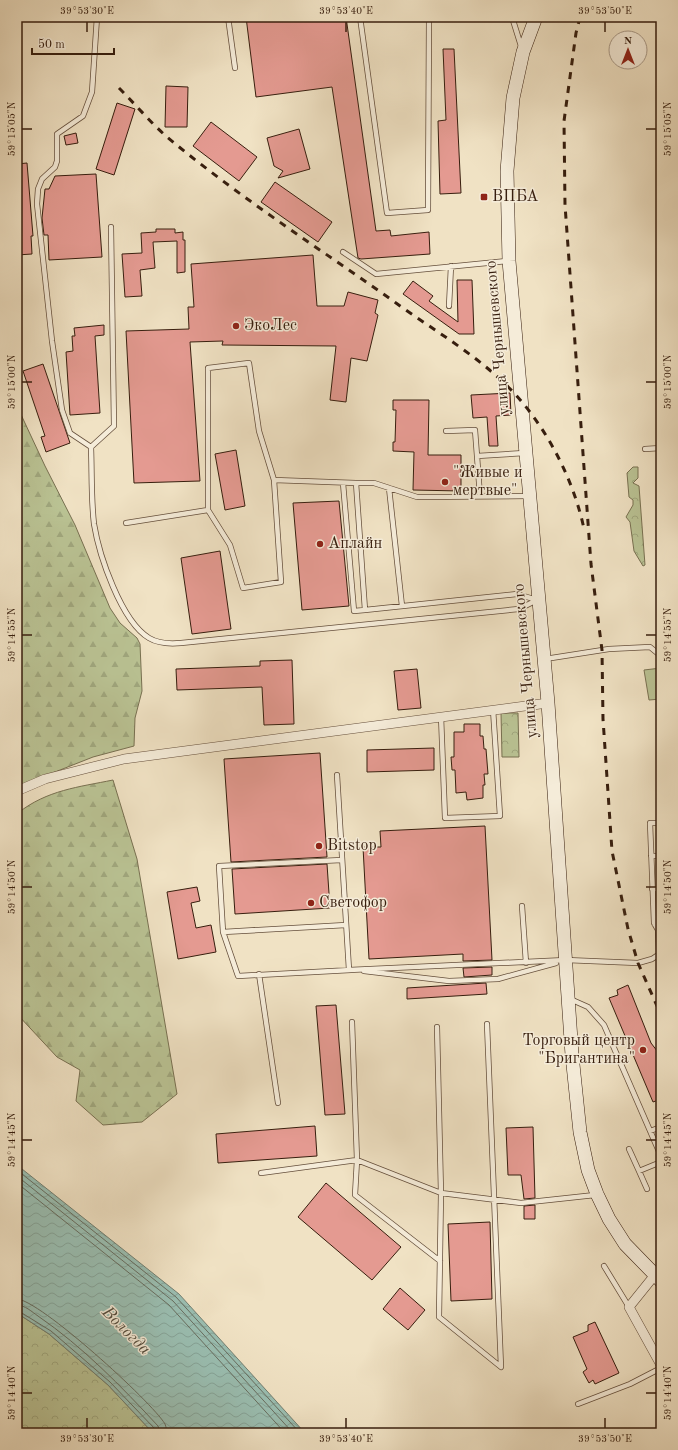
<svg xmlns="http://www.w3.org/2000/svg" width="678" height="1450" viewBox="0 0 678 1450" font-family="'Old Standard TT',serif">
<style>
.green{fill:#bac394;stroke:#787051}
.forest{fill:url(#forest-firs);stroke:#787051}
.park{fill:url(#park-crowns);stroke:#787051}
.water{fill:url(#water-waves);stroke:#727e70}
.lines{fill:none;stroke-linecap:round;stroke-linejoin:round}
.shore{stroke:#686e60;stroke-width:1}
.building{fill:#e49a91;stroke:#371e0e}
.service-casing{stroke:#654f3c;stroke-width:6}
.minor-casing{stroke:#654f3c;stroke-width:10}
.secondary-casing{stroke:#371e0e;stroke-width:14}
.service{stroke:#f5ecd9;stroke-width:4.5}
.minor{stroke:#f5ecd9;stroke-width:9}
.secondary{stroke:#f5ecd9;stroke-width:13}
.rail{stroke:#371e0e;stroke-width:3;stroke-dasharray:7 7;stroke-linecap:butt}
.ticks{fill:none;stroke:#371e0e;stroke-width:1.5}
.poi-dot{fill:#8f2418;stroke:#f5ecd9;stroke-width:1.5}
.labels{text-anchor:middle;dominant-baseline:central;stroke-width:3;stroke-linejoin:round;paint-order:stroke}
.poi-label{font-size:16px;fill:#371e0e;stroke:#f5ecd9;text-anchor:start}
.street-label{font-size:16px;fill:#371e0e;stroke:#f5ecd9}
.water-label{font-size:17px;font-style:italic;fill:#554e3f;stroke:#f5ecd9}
.neatline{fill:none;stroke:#371e0e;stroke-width:1.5}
.ticks-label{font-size:10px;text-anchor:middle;fill:#371e0e}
</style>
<defs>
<pattern id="forest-firs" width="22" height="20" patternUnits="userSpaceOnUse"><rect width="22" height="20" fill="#bac394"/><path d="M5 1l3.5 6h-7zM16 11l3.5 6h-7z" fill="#a0a77e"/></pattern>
<pattern id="park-crowns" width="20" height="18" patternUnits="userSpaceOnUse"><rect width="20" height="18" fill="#bac394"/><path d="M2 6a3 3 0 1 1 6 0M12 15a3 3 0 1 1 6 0" fill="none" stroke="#a0a77e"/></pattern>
<pattern id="water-waves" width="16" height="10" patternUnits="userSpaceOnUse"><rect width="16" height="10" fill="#9abeb1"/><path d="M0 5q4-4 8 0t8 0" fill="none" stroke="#85a397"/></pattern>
</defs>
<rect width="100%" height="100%" fill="#f0e2c4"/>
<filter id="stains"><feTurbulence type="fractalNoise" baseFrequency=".005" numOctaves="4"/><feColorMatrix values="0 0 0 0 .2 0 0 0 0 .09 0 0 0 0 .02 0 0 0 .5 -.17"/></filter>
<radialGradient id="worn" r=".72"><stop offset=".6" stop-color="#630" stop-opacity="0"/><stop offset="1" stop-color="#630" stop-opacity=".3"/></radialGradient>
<path class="green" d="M 661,668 L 661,699 L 649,700 L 644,670 Z"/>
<path class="forest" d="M 17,406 L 45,466 L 75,525 L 110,608 L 120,623 L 137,638 L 140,644 L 142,691 L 135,718 L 134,746 L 93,757 L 17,787 Z
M 113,780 L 137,859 L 177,1094 L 142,1122 L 103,1125 L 76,1101 L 80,1070 L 57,1057 L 17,1014 L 17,830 L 18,813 C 47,790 79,787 113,780 Z"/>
<path class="park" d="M 633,467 L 638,467 L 638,478 L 633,483 L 639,486 L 645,565 L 643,566 L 634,551 L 630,522 L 626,517 L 633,505 L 633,500 L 629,497 L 627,473 Z
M 501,713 L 518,713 L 519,757 L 502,757 Z
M 17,1313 L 49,1334 L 108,1385 L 153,1433 L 17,1433 Z"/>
<path class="water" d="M 17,1165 L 179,1294 L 305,1433 L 153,1433 L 108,1385 L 49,1334 L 17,1313 Z"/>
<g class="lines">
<path class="shore" d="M 17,1170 L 176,1297 L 300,1433
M 17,1176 L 173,1301 L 293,1433
M 17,1183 L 169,1305 L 285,1433
M 17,1299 C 39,1299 152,1402 165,1424 C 166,1427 167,1430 167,1433
M 17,1305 C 25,1305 32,1312 38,1316 C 83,1347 121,1386 158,1426 L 161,1433
M 17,1310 L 51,1331 L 110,1382 L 155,1429 L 156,1433"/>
</g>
<path class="building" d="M 246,17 L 346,17 L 376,231 L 390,230 L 391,236 L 429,232 L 430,254 L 361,259 L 358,258 L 332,87 L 256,97 Z
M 443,49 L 454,49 L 461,193 L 440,194 L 438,121 L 446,120 Z
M 166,86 L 188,87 L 187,127 L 165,127 Z
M 117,103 L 135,109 L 114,175 L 96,169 Z
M 211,122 L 257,157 L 239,181 L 193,146 Z
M 299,129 L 310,169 L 278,178 L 283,171 L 274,166 L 267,138 Z
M 76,133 L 78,143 L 66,145 L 64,136 Z
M 27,163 L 33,236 L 31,236 L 32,254 L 17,255 L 17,164 Z
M 96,174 L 102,257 L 49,260 L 48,235 L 44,235 L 42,218 L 45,189 L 49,189 L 55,176 Z
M 275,182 L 332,222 L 318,242 L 261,202 Z
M 156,229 L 175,229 L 175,233 L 183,232 L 183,240 L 185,240 L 185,272 L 177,273 L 177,241 L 153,242 L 155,268 L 140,270 L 142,296 L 125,297 L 122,254 L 142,253 L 141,233 L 156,232 Z
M 313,255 L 317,306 L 344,306 L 348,292 L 378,300 L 375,313 L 378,315 L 367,361 L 351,358 L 346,402 L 330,400 L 336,346 L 222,345 L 223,341 L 190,342 L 200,481 L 134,483 L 126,331 L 189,329 L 188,307 L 194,307 L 191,264 Z
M 457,280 L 472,280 L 474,334 L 459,334 L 403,294 L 413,281 L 433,296 L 429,301 L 458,322 Z
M 104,325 L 104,335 L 95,336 L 100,413 L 70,415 L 66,352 L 73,351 L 72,336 L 75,336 L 74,328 Z
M 43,364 L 70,443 L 46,452 L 41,437 L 45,436 L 23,371 Z
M 510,393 L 511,415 L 496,416 L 498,446 L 489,446 L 487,417 L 473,418 L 471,395 Z
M 393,400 L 429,400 L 428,455 L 461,455 L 461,491 L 413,490 L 414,452 L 393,451 L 393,442 L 395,442 L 396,410 L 393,410 Z
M 236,450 L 245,506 L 225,510 L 215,454 Z
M 339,501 L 349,606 L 302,610 L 293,503 Z
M 220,551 L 231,629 L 192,634 L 181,558 Z
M 292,660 L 294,724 L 264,725 L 262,687 L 177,690 L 176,669 L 260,666 L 260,661 Z
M 417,669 L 421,708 L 398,710 L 394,671 Z
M 464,724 L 480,724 L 480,736 L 483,736 L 484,749 L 486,749 L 488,774 L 484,774 L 485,785 L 483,785 L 483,798 L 467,800 L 466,792 L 456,793 L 455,770 L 452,770 L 451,757 L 454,757 L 454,732 L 464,732 Z
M 434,748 L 434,770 L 367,772 L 367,750 Z
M 320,753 L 327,857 L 231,862 L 224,759 Z
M 485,826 L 492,960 L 463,961 L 463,954 L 369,959 L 363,847 L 381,847 L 380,831 Z
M 327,864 L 330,908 L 235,914 L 232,869 Z
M 197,887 L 200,901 L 191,903 L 196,928 L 211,925 L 216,952 L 178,959 L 167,892 Z
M 492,967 L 492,975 L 464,977 L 463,968 Z
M 486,983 L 487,994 L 407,999 L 407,988 Z
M 628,985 L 651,1043 L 661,1056 L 661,1099 L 653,1102 L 609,998 L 618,995 L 617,990 Z
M 336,1005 L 345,1114 L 325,1115 L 316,1006 Z
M 315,1126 L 317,1156 L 218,1163 L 216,1134 Z
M 533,1127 L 535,1198 L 524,1199 L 521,1175 L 508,1175 L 506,1128 Z
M 326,1183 L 401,1247 L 372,1280 L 298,1217 Z
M 535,1205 L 535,1219 L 524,1219 L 524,1206 Z
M 490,1222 L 492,1299 L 451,1301 L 448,1224 Z
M 400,1288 L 425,1310 L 408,1330 L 383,1309 Z
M 595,1322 L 619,1373 L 595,1384 L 593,1380 L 589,1383 L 583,1372 L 587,1369 L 573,1337 L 588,1331 L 588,1325 Z"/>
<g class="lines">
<g class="service-casing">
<path id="service" d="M 97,17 L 92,92 L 83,116 L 57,134 L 57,161 L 55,167 L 42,179 L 38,189 L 37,204 L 52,341 L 62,410 L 70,433 L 91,447 C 92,472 91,499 94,524 C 99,555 121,621 149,638 C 159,644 170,644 181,643 L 519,609 L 537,600
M 228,17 L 235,68
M 360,17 L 387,213 L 428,210 L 429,17
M 512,17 L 521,46
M 343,252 L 376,274 L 507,261
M 449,306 L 451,266
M 446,431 L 475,430 L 477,456
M 91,447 L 114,426 L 111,227
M 645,449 L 661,448
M 343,483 L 354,611 L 365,610
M 356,483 L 365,610 L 517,594 L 537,600
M 389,488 L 402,606
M 480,496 L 477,456 L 525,453
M 208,510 L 230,545 L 243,588 L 281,582 L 274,480
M 126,523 L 208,510 L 208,368 L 249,363 L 259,431 L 274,480 L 356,483 L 374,483 L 417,497 L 528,496
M 545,659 L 609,649 L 650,647 L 661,656
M 441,716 L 445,818 L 500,816 L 493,709
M 337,775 L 349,970 L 566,960 L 638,963 L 652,959 L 661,953
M 651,856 L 661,856
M 342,860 L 219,866 L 223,932 L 346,925
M 652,889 L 661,889
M 522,906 L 526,963
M 654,923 L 661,922
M 223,932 L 238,976 L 351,970
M 659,953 L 658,930 L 654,923 L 650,823 L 661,823
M 364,971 L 449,981 L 498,979 L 556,963
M 259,974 L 278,1103
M 570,999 L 588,1007 L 604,1025 L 661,1156
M 352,1022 L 357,1160 L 355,1195 L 440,1261
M 437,1027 L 441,1193 L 439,1317 L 501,1367 L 487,1024
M 650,1131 L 661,1127
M 629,1149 L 639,1171 L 661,1162
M 639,1171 L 647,1189
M 261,1173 L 357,1160 L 441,1193 L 521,1203 L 595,1195
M 604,1266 L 629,1307
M 578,1404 L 630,1384 L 661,1368"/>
</g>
<g class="minor-casing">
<path id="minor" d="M 17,791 L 45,779 L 124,759 L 548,703
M 654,1276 L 629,1307 L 661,1365"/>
</g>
<g class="secondary-casing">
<path id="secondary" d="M 536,17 L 523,52 L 513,98 L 507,171 L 509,261 L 548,703 L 572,1055 L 580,1132 L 588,1170 L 597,1194 L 609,1219 L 625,1244 L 661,1281"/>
</g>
<use href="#service" class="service"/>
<use href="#minor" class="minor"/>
<use href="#secondary" class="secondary"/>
<path class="rail" d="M 580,17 L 576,33 L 564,121 L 565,205 L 591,564 L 602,650 L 603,719 L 612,851 L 628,929 L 638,963 L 661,1015
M 119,88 C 135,104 150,122 167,137 C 239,197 320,249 396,303 C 432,329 470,351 502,381 C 542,418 573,476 584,529"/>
</g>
<path class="ticks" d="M 87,22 L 87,32M 346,22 L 346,32M 605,22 L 605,32M 22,129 L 32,129M 646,129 L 656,129M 22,382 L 32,382M 646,382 L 656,382M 22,635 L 32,635M 646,635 L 656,635M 22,887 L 32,887M 646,887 L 656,887M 22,1140 L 32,1140M 646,1140 L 656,1140M 22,1393 L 32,1393M 646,1393 L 656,1393M 87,1418 L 87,1428M 346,1418 L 346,1428M 605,1418 L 605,1428"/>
<g class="poi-dot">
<rect x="480" y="193" width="8" height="8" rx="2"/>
<circle cx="236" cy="326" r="4"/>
<circle cx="445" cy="482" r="4"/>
<circle cx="320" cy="544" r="4"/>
<circle cx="319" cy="846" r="4"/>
<circle cx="311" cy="903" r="4"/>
<circle cx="643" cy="1050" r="4"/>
</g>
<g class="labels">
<g class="poi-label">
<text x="492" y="197">ВПБА</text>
<text x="244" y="326">ЭкоЛес</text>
<text x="453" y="473">"Живые и<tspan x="453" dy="18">мертвые"</tspan></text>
<text x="328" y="544">Аплайн</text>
<text x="327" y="846">Bitstop</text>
<text x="319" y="903">Светофор</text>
<text x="635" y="1041" text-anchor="end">Торговый центр<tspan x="635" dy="18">"Бригантина"</tspan></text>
</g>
<g class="street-label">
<text transform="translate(498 338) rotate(-95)">улица Чернышевского</text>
<text transform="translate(526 661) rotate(-95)">улица Чернышевского</text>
</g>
<g class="water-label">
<text transform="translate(126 1331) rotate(45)">Вологда</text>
</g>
</g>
<rect width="678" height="1450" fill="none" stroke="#f0e2c4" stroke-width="44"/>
<g transform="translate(628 50)"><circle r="19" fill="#f5ecd9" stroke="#a99a88"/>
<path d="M0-3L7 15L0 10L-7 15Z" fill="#8f2418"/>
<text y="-6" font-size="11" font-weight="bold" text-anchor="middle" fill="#371e0e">N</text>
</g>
<path d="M32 48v6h82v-6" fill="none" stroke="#371e0e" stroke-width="2"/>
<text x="38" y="48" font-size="12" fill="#371e0e" stroke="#f5ecd9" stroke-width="3" paint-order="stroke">50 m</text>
<rect x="22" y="22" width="634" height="1406" class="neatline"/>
<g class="ticks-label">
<text x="87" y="14">39°53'30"E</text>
<text x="346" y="14">39°53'40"E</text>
<text x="605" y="14">39°53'50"E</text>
<text transform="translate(11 129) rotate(-90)" y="4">59°15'05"N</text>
<text transform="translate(667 129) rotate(-90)" y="4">59°15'05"N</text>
<text transform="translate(11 382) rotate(-90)" y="4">59°15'00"N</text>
<text transform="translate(667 382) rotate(-90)" y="4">59°15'00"N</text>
<text transform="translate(11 635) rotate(-90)" y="4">59°14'55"N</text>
<text transform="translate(667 635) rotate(-90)" y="4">59°14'55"N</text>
<text transform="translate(11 887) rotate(-90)" y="4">59°14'50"N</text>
<text transform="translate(667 887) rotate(-90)" y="4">59°14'50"N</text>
<text transform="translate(11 1140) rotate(-90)" y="4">59°14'45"N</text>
<text transform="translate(667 1140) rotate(-90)" y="4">59°14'45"N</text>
<text transform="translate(11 1393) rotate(-90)" y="4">59°14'40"N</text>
<text transform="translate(667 1393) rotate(-90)" y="4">59°14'40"N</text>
<text x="87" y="1442">39°53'30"E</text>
<text x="346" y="1442">39°53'40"E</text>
<text x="605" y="1442">39°53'50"E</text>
</g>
<rect width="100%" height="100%" filter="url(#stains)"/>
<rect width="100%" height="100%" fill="url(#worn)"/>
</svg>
